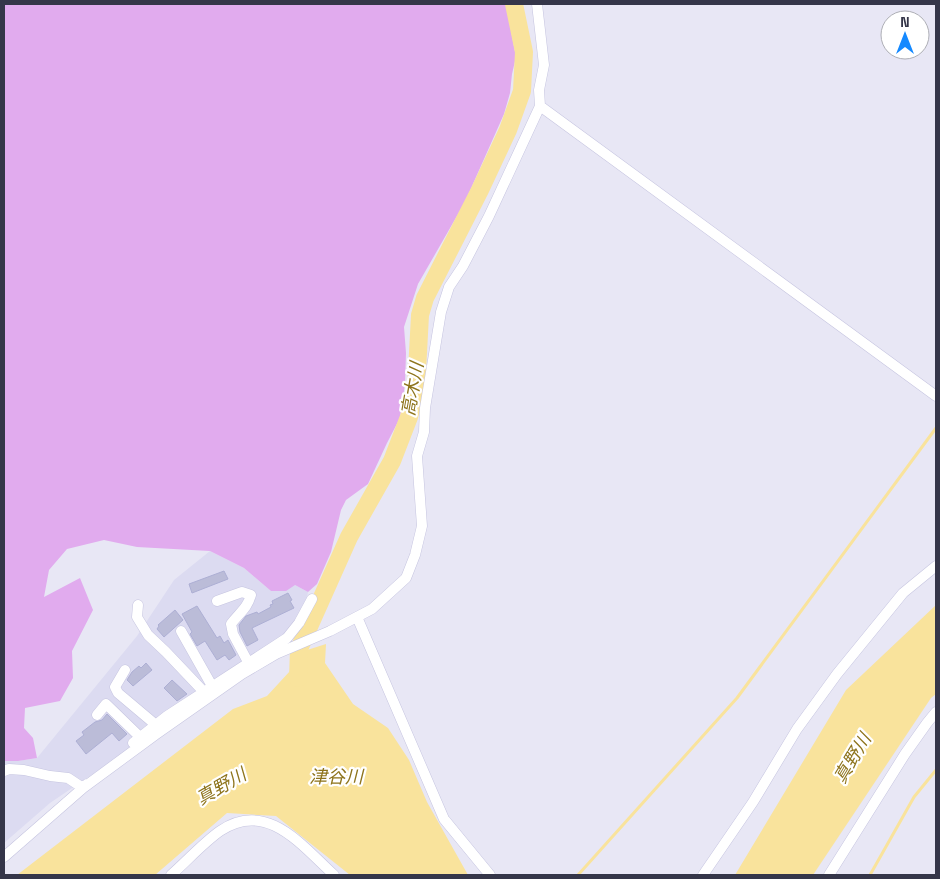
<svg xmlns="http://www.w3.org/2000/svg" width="940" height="879" viewBox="0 0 940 879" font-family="'Space Grotesk','Noto Sans JP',sans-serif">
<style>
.residential{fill:#dcdbf1}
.green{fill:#e1abee}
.water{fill:#f9e39c}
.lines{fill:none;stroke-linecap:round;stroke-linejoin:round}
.stream{stroke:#f9e39c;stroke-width:3}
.river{stroke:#f9e39c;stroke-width:18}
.building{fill:#bbbcd8;stroke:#adafd4}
.minor-casing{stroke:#c6c5e0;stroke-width:11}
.minor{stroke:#fff;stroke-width:10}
.labels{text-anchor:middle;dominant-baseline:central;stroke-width:4.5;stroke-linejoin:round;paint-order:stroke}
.water-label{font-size:18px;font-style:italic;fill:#8e741c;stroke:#fff}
</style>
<rect width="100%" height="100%" fill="#e8e7f5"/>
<path class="residential" d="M 210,551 L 244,568 L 271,591 L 295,585 L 308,592 L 300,633 L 50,803 L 4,843 L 4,761 L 18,761 L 37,758 L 137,636 L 174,580 Z"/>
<path class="green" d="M 4,4 L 506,4 L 516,57 L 512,74 L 510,93 L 504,114 L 465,202 L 418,284 L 404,327 L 406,353 L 405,384 L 400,418 L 387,443 L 368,484 L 346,500 L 341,510 L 331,552 L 317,584 L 308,592 L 295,585 L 286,591 L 271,591 L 244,568 L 210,551 L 137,547 L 104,540 L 67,549 L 49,570 L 44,597 L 80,578 L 93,610 L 72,651 L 73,678 L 60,701 L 25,708 L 24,728 L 33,738 L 37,758 L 18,761 L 4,761 Z"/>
<path class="water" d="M 936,605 L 936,694 L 931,698 L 813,875 L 735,875 L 846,690 Z
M 326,644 L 325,663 L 353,704 L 388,728 L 409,760 L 427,802 L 468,875 L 350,875 L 276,816 L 227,813 L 155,875 L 17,875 L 233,709 L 267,696 L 290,671 L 301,652 Z"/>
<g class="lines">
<path class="stream" d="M 578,875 L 737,698 L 936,428
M 870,875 L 914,797 L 936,770"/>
<path class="river" d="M 298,678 L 299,649 L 349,537 L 392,461 L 409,417 L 416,390 L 420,315 L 425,298 L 480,190 L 508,130 L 522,91 L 524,52 L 514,4"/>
</g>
<path class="building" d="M 224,571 L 228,579 L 192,593 L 189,584 Z
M 288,593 L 292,600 L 290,601 L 294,608 L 252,628 L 258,640 L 247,646 L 240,632 L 239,625 L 246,616 L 257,612 L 258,614 L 271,607 L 270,605 L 273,604 L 272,601 Z
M 197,606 L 217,638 L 220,636 L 224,643 L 228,640 L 236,655 L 229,660 L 225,655 L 217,660 L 205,641 L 197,646 L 190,634 L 192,632 L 182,614 Z
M 175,610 L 183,620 L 164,637 L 157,629 L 159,626 L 158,625 Z
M 146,663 L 152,670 L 133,686 L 127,680 L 132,672 L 139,666 L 141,668 Z
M 172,680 L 187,694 L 177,701 L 164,688 Z
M 107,714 L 127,734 L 119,741 L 112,733 L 86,754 L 76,741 L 84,735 L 82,732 L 95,722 L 102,720 Z"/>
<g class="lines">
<g class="minor-casing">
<path id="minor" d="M 540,106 L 936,396
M 217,601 L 242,592 L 251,595 C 247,609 239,613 231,624 L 233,634 L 248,662
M 138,605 L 137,617 L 148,635 L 166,652 L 204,692
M 357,617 L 444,819 L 490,875
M 181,631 L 212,686
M 125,670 L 115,687 L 118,693 L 156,725
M 97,715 L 106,704 L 140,737
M 133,743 L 167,716 L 287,638 L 299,623 L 312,599
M 4,771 L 9,769 L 24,770 L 50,776 L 68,778 L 83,788 L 87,784
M 4,857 L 83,788 L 155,735 L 242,674 L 276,654 L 330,631 L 372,609 L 406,578 L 415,555 L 422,526 L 417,456 L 424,432 L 425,408 L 441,312 L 449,287 L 463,266 L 489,216 L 540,106 L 539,90 L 544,65 L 537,4
M 171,875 C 187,861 203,843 220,831 C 267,799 302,846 334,875
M 703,875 L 753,802 L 797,729 L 837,674 L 903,593 L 936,566
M 829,875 L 905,754 L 927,723 L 936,712"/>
</g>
<use href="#minor" class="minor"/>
</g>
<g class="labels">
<g class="water-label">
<text transform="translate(412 389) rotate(-80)">高木川</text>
<text transform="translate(852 758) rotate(-59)">真野川</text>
<text x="336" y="776">津谷川</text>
<text transform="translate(221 786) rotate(-30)">真野川</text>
</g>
</g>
<rect width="940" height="879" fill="none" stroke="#353649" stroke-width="10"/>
<g transform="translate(905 35)"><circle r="24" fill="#ffffff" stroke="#aeafb6"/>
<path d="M0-4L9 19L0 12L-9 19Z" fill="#1489ff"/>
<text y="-8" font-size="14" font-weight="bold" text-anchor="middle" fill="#353649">N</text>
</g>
</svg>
